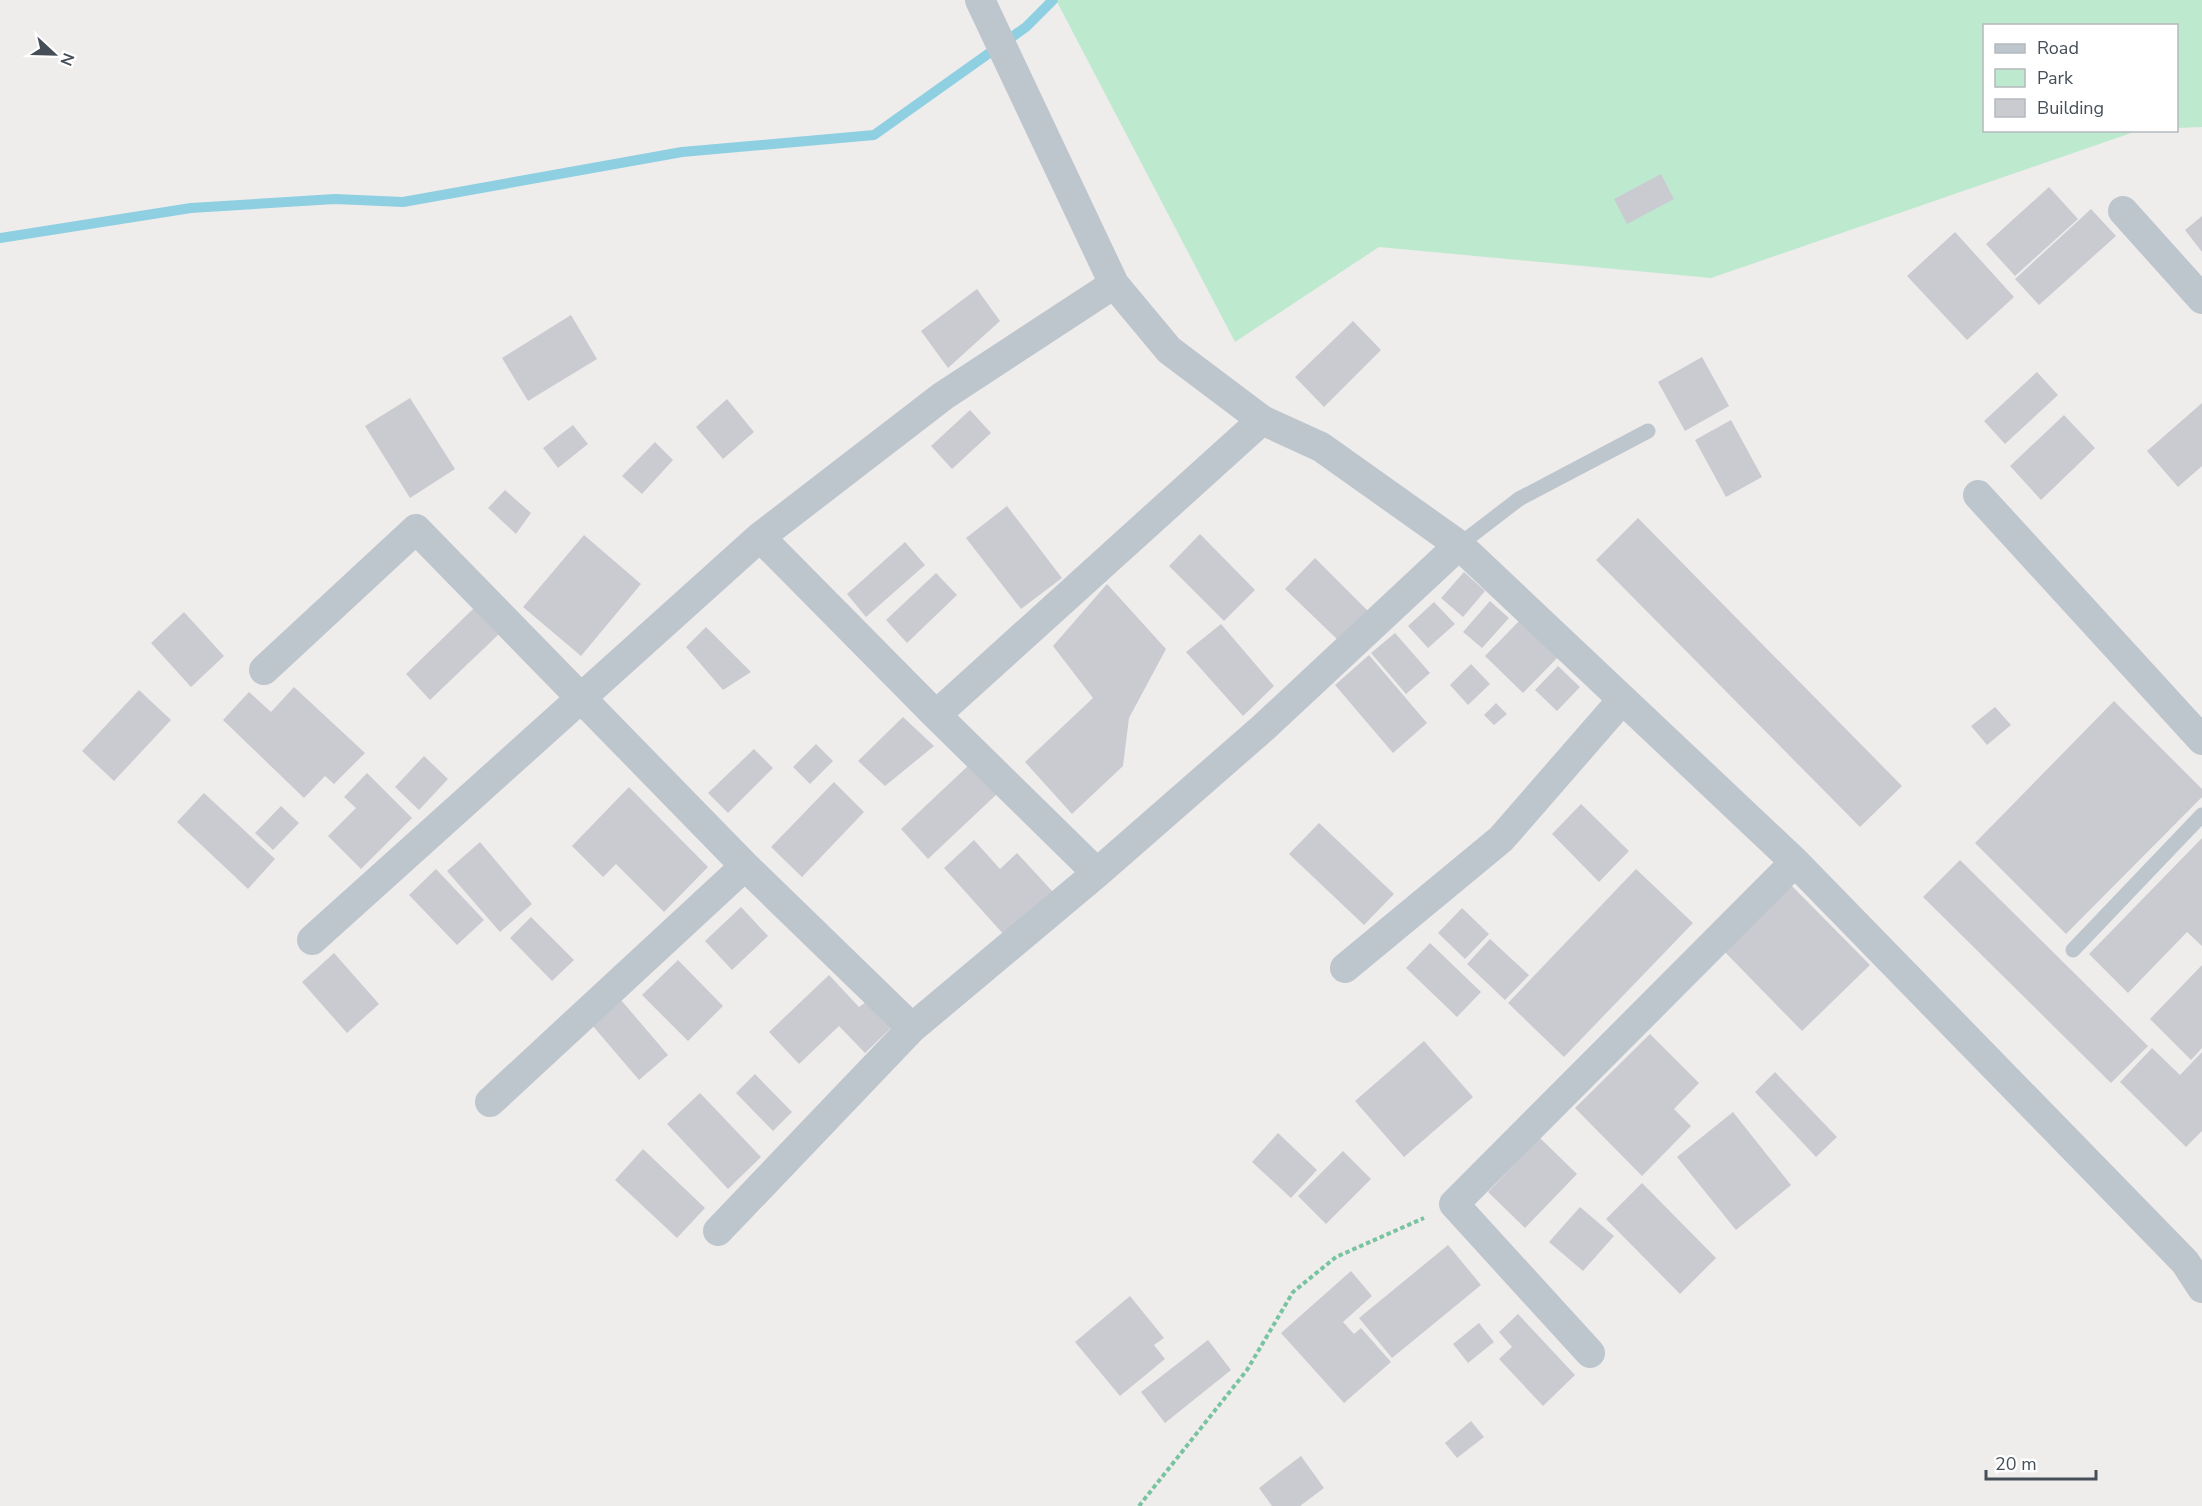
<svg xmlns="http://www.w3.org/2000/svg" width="2202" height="1506" viewBox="0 0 2202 1506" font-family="'Nunito Sans',sans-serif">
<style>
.green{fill:#bde9cf}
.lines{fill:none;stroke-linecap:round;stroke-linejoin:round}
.stream{stroke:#8ed0e2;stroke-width:10}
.building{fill:#cacbd1}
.path{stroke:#79c4a0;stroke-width:4;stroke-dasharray:4.5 3;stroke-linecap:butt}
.service{stroke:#bec6cd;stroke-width:15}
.minor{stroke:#bec6cd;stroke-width:30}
</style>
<rect width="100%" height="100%" fill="#efecec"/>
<path class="green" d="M 1056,0 L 2202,0 L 2202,127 L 2177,128 L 2176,26 L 1984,26 L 1984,130 L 2137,131 L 1711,278 L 1379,247 L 1235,342 Z"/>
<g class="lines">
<path class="stream" d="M 0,238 L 191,208 L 335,199 L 403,202 L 682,152 L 874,135 L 1026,27 L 1053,0"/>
</g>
<path class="building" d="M 1661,174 L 1674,199 L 1627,224 L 1614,199 Z
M 2049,187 L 2078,219 L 2015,276 L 1986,244 Z
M 2091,209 L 2116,236 L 2039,305 L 2015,279 Z
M 2202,216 L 2202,252 L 2185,230 Z
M 1955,232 L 2014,297 L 1967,340 L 1907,276 Z
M 977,289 L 1000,321 L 948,368 L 921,331 Z
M 571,315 L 597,359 L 528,401 L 502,358 Z
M 1353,321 L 1381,350 L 1324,407 L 1295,377 Z
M 1702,357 L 1729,406 L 1685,431 L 1658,382 Z
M 2037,372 L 2058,395 L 2005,444 L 1984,421 Z
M 410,398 L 455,469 L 410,498 L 365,426 Z
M 727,399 L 754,432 L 723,459 L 696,427 Z
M 2202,403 L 2202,466 L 2178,487 L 2147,451 Z
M 970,410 L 991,433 L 952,469 L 931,446 Z
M 2064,415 L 2095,448 L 2041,500 L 2010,466 Z
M 1731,420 L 1762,477 L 1726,497 L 1695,440 Z
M 573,425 L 588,444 L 558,468 L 543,448 Z
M 655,442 L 673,460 L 642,494 L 622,476 Z
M 505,490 L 531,513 L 516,534 L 488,508 Z
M 1007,506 L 1062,578 L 1021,609 L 966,538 Z
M 1638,518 L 1902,786 L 1860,827 L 1596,560 Z
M 1200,534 L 1255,590 L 1224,621 L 1169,566 Z
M 584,535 L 641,584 L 581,656 L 523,607 Z
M 905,542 L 925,565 L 866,617 L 847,594 Z
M 1315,558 L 1370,613 L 1341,643 L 1285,589 Z
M 1464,572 L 1485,591 L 1463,617 L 1441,598 Z
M 936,573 L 957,595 L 907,643 L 886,620 Z
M 1107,584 L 1166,649 L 1129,718 L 1123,766 L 1072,814 L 1025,762 L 1093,698 L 1053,646 Z
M 1490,601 L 1509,618 L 1482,648 L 1463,632 Z
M 1434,602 L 1455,624 L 1428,648 L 1408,626 Z
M 474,608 L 499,634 L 430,700 L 406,674 Z
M 184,612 L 224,656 L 191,687 L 151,643 Z
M 1521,619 L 1559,656 L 1523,693 L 1485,656 Z
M 1221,624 L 1274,686 L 1243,716 L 1186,652 Z
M 706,627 L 751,672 L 723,690 L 686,647 Z
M 1395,633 L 1430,673 L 1406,694 L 1371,653 Z
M 1369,655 L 1427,723 L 1393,753 L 1335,685 Z
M 1471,664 L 1490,684 L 1468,705 L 1450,685 Z
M 1558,666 L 1580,687 L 1557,711 L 1535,690 Z
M 294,687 L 365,753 L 334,784 L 325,776 L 304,798 L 223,720 L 249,692 L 271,712 Z
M 139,690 L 171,720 L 114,781 L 82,751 Z
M 2114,701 L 2202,789 L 2202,797 L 2066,934 L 1975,843 Z
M 1496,703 L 1507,714 L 1494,725 L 1484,715 Z
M 1995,707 L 2011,725 L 1987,745 L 1971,726 Z
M 903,717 L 934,746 L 885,786 L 858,761 Z
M 816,744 L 833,761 L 810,784 L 793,767 Z
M 754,749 L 773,768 L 728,813 L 708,793 Z
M 424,756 L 448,779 L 419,810 L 395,787 Z
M 970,764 L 998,793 L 928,859 L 901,829 Z
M 367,773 L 412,818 L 361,869 L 328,836 L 356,808 L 344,797 Z
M 834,782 L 864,812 L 802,877 L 771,847 Z
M 629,787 L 708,867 L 664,912 L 616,864 L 603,877 L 572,846 Z
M 204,793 L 275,859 L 248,889 L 177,822 Z
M 1581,804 L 1629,851 L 1599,882 L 1552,834 Z
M 281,806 L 299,823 L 273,850 L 255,833 Z
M 1319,823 L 1394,894 L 1364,925 L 1289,854 Z
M 2202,838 L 2202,946 L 2187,932 L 2128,993 L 2089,954 Z
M 974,840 L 1000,869 L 1017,853 L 1053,892 L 1005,936 L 944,868 Z
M 480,842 L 532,904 L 500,932 L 447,871 Z
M 1960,860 L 2148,1046 L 2111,1083 L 1923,897 Z
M 436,869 L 484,920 L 457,945 L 409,895 Z
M 1636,869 L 1693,923 L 1564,1057 L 1508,1003 Z
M 1786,880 L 1870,965 L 1802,1031 L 1719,946 Z
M 741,907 L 768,936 L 732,970 L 705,941 Z
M 1462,908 L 1489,934 L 1465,959 L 1438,933 Z
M 531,917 L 574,960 L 552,981 L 510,938 Z
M 1490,939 L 1529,975 L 1505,1000 L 1467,964 Z
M 1430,943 L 1481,992 L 1457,1017 L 1406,968 Z
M 334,953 L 379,1004 L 347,1033 L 302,982 Z
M 678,960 L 723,1006 L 688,1041 L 642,995 Z
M 2202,965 L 2202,1048 L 2191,1060 L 2150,1019 Z
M 829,975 L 859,1007 L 866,1002 L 891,1028 L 865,1053 L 839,1026 L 799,1064 L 769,1032 Z
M 621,1000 L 668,1055 L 639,1080 L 592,1025 Z
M 1650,1034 L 1699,1083 L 1674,1109 L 1691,1126 L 1642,1176 L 1575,1108 Z
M 1424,1041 L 1473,1097 L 1404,1157 L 1355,1101 Z
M 2152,1048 L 2180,1075 L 2202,1052 L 2202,1131 L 2186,1147 L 2120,1082 Z
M 1775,1072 L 1837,1137 L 1816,1157 L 1755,1092 Z
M 755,1074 L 792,1112 L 773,1131 L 736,1093 Z
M 700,1093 L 761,1157 L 728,1189 L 667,1124 Z
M 1733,1112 L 1791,1185 L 1736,1230 L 1677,1157 Z
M 1278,1133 L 1317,1170 L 1291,1198 L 1252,1162 Z
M 1540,1138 L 1577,1174 L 1525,1228 L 1488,1192 Z
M 643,1149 L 705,1208 L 677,1238 L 615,1180 Z
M 1343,1151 L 1371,1179 L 1326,1224 L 1298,1196 Z
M 1642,1183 L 1716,1258 L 1680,1294 L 1606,1219 Z
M 1580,1207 L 1614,1236 L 1583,1271 L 1549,1242 Z
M 1448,1245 L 1481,1285 L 1392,1358 L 1359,1318 Z
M 1351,1271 L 1372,1296 L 1343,1322 L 1354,1334 L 1361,1328 L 1391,1362 L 1344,1403 L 1281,1333 Z
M 1130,1296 L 1164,1338 L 1154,1345 L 1165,1359 L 1120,1396 L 1075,1342 Z
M 1518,1314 L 1575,1375 L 1543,1406 L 1499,1359 L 1512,1347 L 1499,1332 Z
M 1479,1323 L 1494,1342 L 1468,1363 L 1453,1344 Z
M 1208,1340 L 1231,1370 L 1165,1423 L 1141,1392 Z
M 1471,1421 L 1484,1437 L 1457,1458 L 1445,1443 Z
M 1301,1456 L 1324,1488 L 1300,1506 L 1272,1506 L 1259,1488 Z"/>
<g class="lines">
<path class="path" d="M 1139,1506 L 1247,1370 L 1293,1292 L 1336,1257 L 1424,1218"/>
<path class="service" d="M 1459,545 L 1519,499 L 1648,431
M 2073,950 L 2202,815"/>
<path class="minor" d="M 980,0 L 1114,284 L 1169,350 L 1262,420 L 1321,447 L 1459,545 L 1795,862 L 2185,1262 L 2202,1288
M 2123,211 L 2202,299
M 1978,495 L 2202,740
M 760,537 L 936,715 L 1097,873
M 264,670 L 416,529 L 745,866 L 912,1028
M 936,715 L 1262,420
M 312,940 L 760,537 L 943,396 L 1114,284
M 1345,968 L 1501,839 L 1622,700
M 490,1102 L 745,866
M 718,1231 L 912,1028 L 1097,873 L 1264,727 L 1459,545
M 1590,1353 L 1454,1204 L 1795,862"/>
</g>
<rect x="1983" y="24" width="195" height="108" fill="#ffffff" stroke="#b5b9bc" stroke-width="1.5"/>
<rect x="1995" y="44" width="30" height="9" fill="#bec6cd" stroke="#b5b9bc" stroke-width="1.5"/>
<text x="2037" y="54" font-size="18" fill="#464f58">Road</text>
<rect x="1995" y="69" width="30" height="18" fill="#bde9cf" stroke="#b5b9bc" stroke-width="1.5"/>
<text x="2037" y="84" font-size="18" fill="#464f58">Park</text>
<rect x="1995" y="99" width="30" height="18" fill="#cacbd1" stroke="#b5b9bc" stroke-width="1.5"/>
<text x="2037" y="114" font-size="18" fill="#464f58">Building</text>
<g transform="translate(54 54) rotate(112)" stroke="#ffffff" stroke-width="4.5" paint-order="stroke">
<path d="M0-4.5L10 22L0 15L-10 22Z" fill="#464f58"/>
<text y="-9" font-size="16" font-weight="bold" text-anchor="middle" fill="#464f58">N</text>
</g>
<path d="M1986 1470v9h110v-9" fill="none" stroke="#464f58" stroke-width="3"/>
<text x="1995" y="1470" font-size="18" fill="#464f58" stroke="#ffffff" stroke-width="4.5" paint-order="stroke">20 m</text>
</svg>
